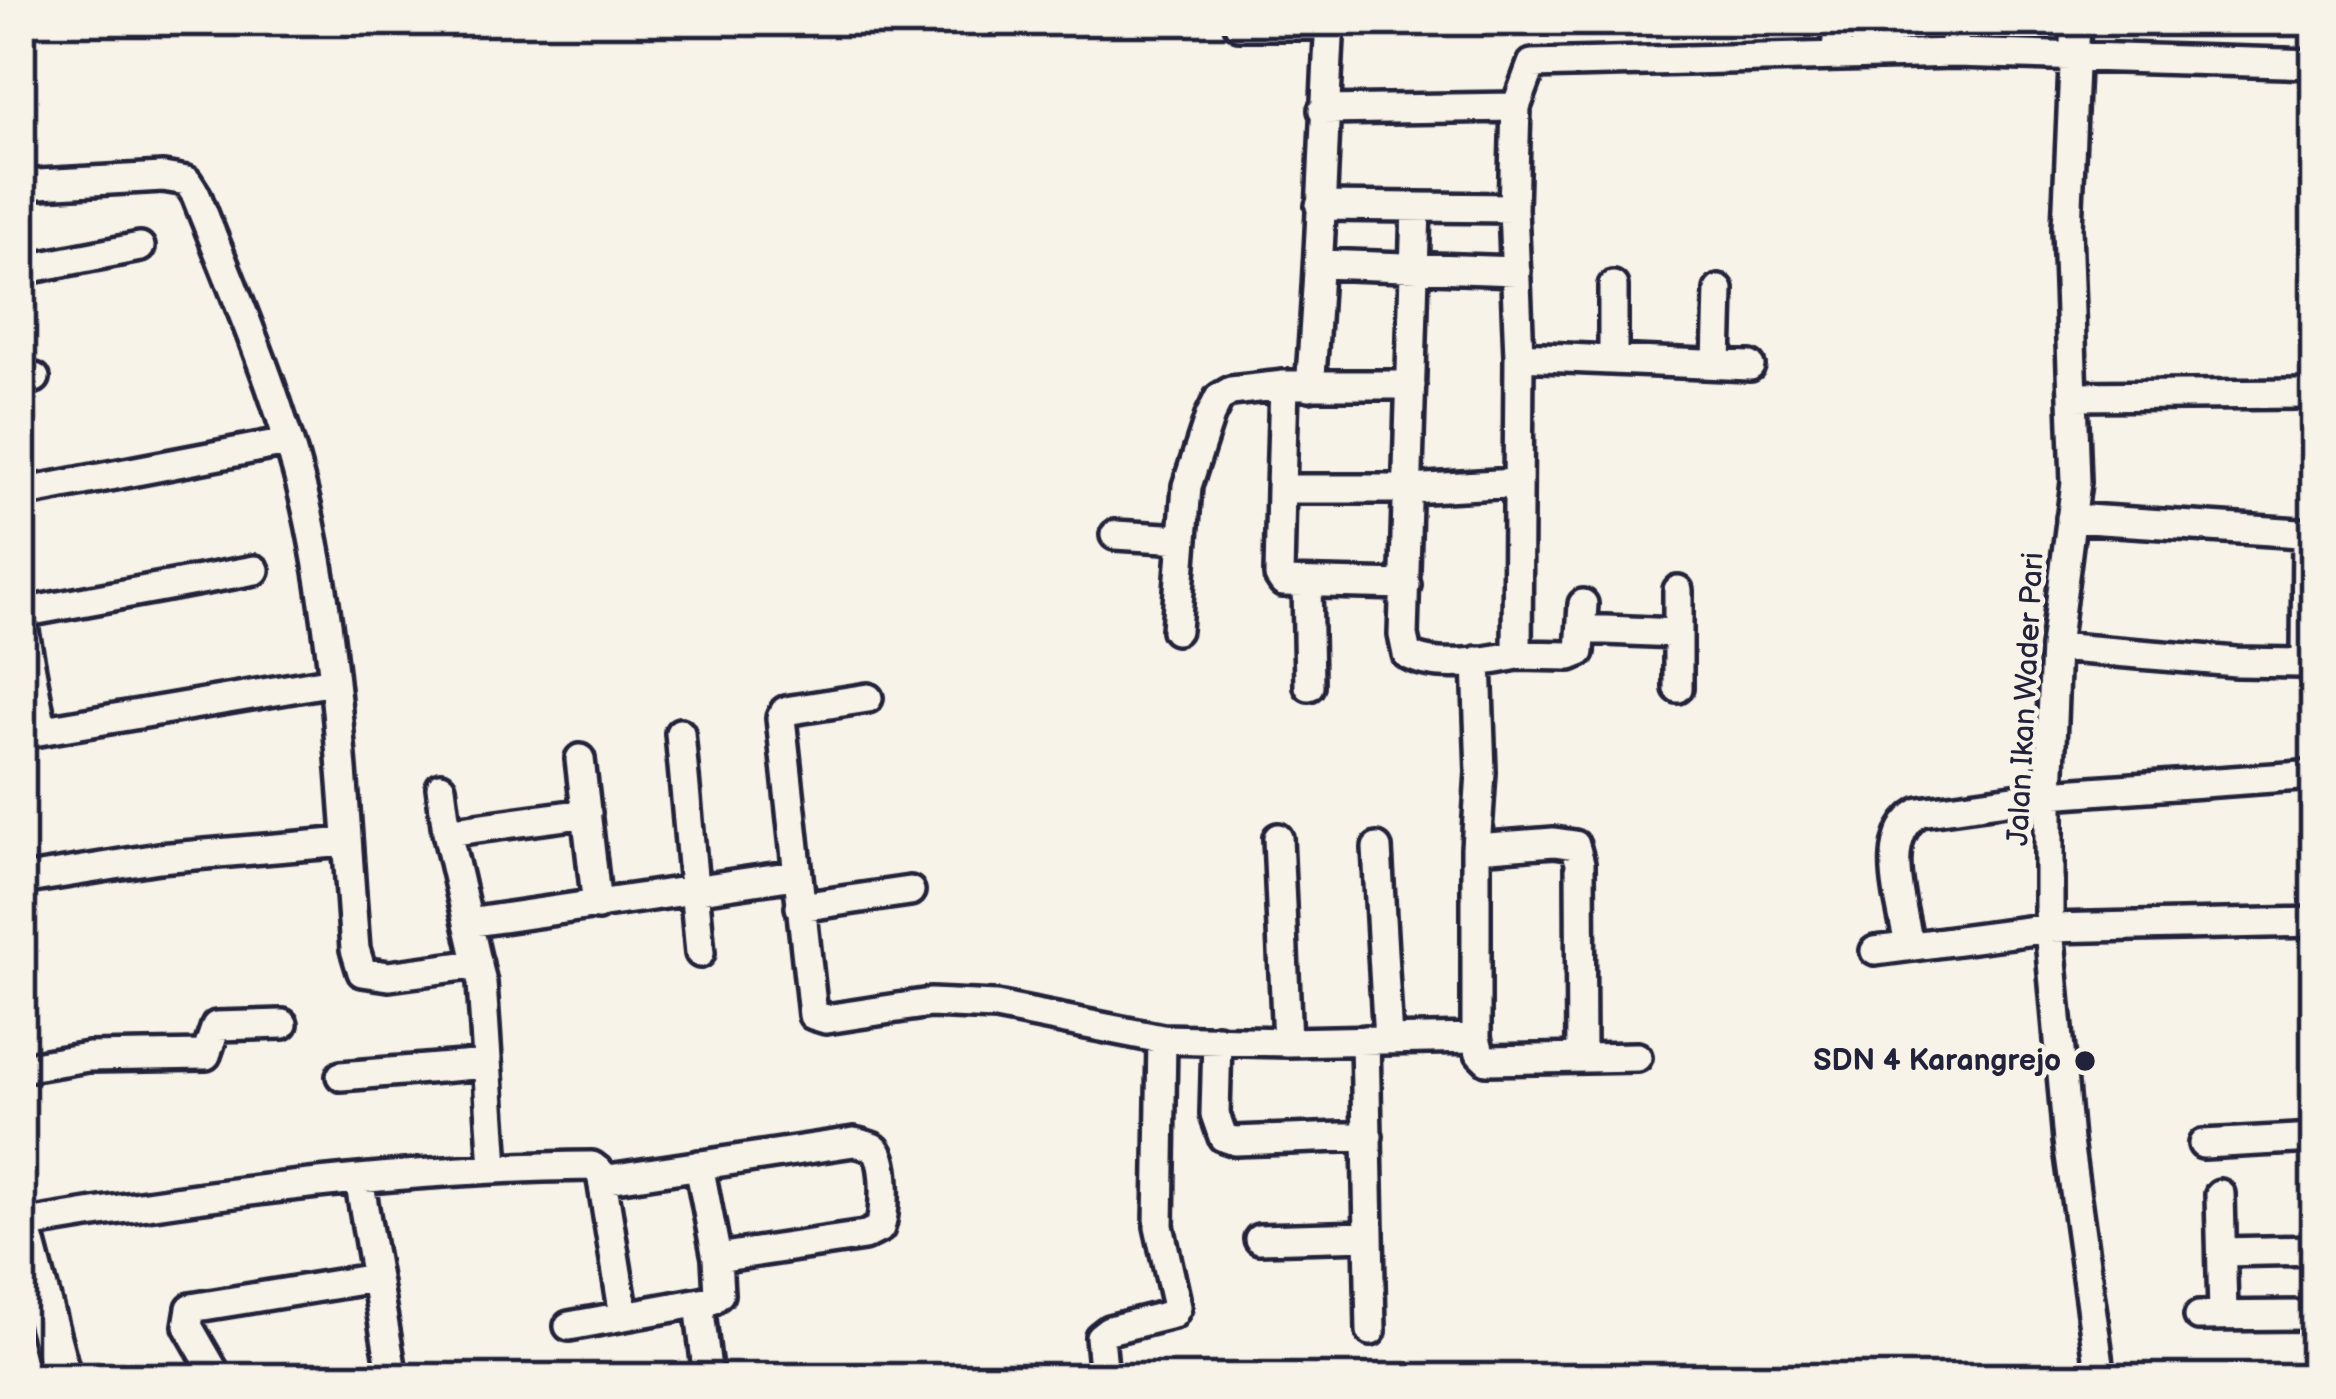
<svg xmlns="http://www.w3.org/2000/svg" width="2336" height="1399" viewBox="0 0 2336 1399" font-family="'Balsamiq Sans',sans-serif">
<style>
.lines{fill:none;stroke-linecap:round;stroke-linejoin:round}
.minor-casing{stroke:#22223b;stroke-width:36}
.major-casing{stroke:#22223b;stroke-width:45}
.minor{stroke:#f7f3e8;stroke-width:27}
.major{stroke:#f7f3e8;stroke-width:36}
.poi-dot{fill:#22223b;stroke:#f7f3e8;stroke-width:4.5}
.labels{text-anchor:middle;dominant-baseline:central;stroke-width:10;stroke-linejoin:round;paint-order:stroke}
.street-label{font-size:30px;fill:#22223b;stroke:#f7f3e8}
.poi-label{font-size:30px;font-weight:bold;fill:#22223b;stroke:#f7f3e8;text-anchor:end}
</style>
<rect width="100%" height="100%" fill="#f7f3e8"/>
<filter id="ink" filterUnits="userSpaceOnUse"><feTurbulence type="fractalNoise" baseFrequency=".00833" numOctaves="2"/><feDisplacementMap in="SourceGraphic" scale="24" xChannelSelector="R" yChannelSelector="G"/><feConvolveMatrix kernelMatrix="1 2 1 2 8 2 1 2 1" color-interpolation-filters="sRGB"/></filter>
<g filter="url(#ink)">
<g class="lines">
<g class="minor-casing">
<path id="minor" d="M 1953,21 L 1955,53
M 2076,21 L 2067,228 L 2076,482 L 2055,647 L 2049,794 L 2049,928 L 2068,1141 L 2101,1378
M 1239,25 L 1330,25
M 1836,55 L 1838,21
M 1323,110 L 1516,107
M 21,185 L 163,177 L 187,181 L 196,195 C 238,302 286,410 310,523 C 339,663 344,807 355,949 L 362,972 L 389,976 L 478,964
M 1320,206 L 1513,208
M 1416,207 L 1403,635 L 1407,654 C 1434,670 1486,662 1517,655 L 1519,356 L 1513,208 L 1516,107 L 1532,64 L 1955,53 L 2315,64
M 1321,264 L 1516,271
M 21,270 L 140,247
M 1519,356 L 1750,366
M 1613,359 L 1613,286
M 1717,363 L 1719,290
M 21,380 L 35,378
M 1411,385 L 1284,385 L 1281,489 L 1409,489 L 1515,483
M 1310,386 C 1321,264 1323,143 1330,21
M 2074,396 L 2315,394
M 1281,489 L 1279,576 L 1283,582 L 1406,585
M 21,493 L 287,442
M 2071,518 L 2315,534
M 1115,535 L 1183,539
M 1307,584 L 1309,686
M 21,613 L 255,570
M 21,615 L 42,730
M 1582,629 L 1676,633
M 1176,630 L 1187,486 L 1210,416 L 1219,398 L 1231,391 L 1284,385
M 2055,647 L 2236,662 L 2300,663 L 2306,653 L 2307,534
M 1517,655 L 1570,656 L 1580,652 L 1583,604
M 1678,688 L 1678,590
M 868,698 L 785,711 L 781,718 L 813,1015 L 826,1019 L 930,1003 L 996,1006 L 1162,1039 L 1287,1042 L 1476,1038 L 1476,848 L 1481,772 L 1477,661
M 680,733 L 700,953
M 21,734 L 334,681
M 580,759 L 597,906
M 441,787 L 447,832 L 482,983 L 494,1167
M 447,832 L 587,813
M 1278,838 L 1287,1042
M 1377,848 L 1388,1040
M 1476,848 L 1554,842 L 1575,845 L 1580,863 L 1581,1058
M 21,880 L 159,858 L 346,842
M 800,907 L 910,891
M 468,923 L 795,875
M 1909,946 C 1903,906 1877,837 1920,812 L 2049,794 L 2315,775
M 1875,951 L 2049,928 L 2315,922
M 1476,1038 L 1480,1053 L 1487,1060 L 1637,1057
M 1217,1039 L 1215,1114 L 1223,1137 L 1235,1141 L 1368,1136
M 1365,1040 L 1371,1331
M 21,1068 L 88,1057 L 206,1055 L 216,1026 L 283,1024
M 341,1076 L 487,1064
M 2203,1144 L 2315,1138
M 359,1179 L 393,1378
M 602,1180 L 854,1142 C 858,1143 871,1146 874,1148 C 888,1158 885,1214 880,1228 L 864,1236 L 717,1258
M 2220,1194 L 2223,1314
M 22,1225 C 207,1193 404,1168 592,1166 L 601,1173 L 624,1316
M 1259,1239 L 1368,1236
M 2222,1252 L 2315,1250
M 699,1303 L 708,1378
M 2199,1316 L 2315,1315
M 569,1326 L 712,1300 L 719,1294 L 717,1258 L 699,1165
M 218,1378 L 188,1326 L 191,1308 L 375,1278
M 1104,1378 L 1100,1337 L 1109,1330 L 1173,1314 L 1177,1307 L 1159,1226 L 1162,1039"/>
</g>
<g class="major-casing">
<path id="major" d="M 21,1223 L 62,1378"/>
</g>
<use href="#minor" class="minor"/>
<use href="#major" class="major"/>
</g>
</g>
<circle class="poi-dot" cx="2085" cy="1061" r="12"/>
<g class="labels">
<g class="street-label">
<text transform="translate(2026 699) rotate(-87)">Jalan Ikan Wader Pari</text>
</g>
<g class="poi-label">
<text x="2061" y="1061">SDN 4 Karangrejo</text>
</g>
</g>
<rect width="2336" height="1399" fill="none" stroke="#f7f3e8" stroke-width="72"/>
<rect x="36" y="36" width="2264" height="1327" fill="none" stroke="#22223b" stroke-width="4.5" filter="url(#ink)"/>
</svg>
